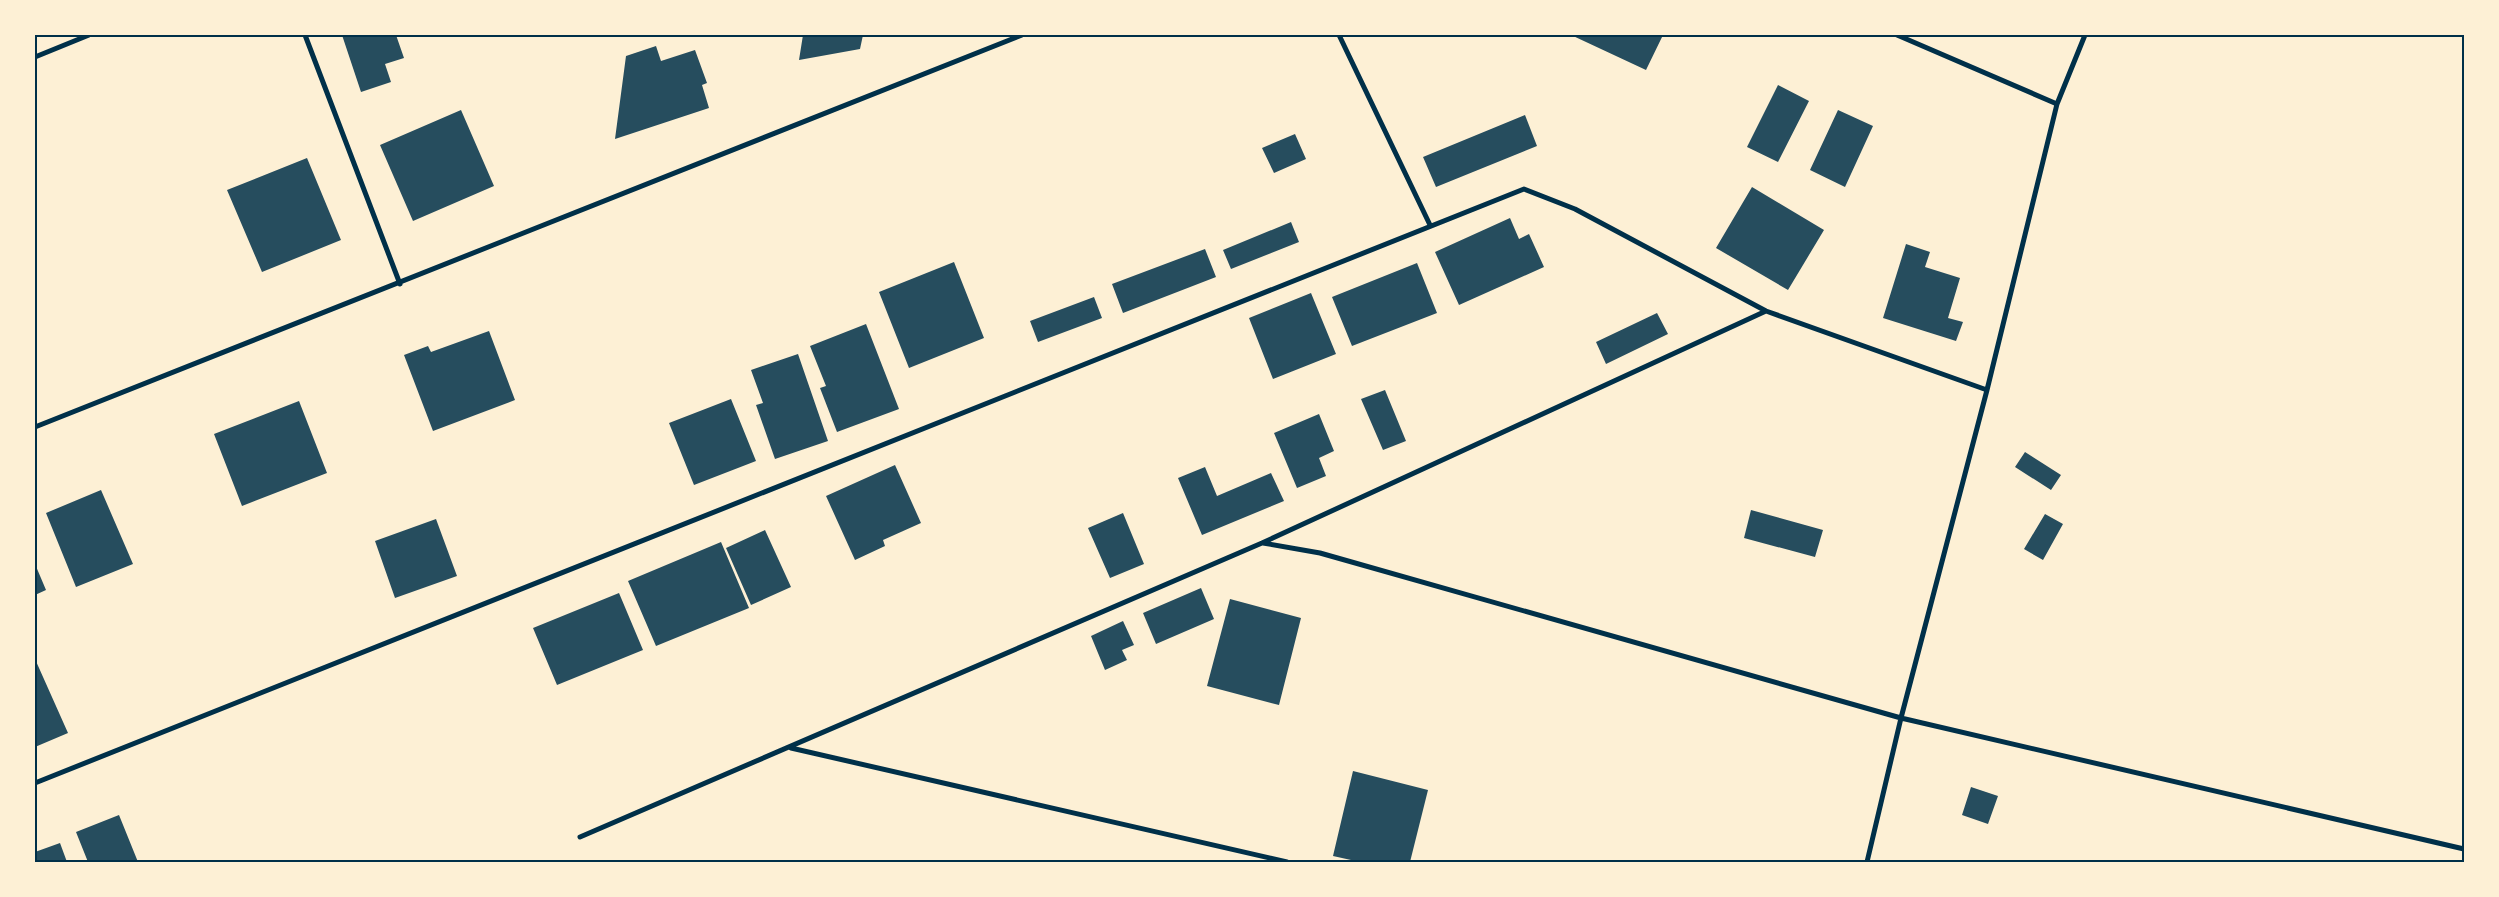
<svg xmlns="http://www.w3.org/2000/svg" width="2499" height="897" viewBox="0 0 2499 897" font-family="Raleway,sans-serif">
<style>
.building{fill:#264d5e}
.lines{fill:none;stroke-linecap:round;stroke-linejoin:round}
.minor{stroke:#003049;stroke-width:5}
.neatline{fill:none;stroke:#003049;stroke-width:2}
</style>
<rect width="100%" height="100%" fill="#fdf0d5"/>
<path class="building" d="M 342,35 L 396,35 L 404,58 L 385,64 L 391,82 L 361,92 Z
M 803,35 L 863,35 L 860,49 L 799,60 Z
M 1571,35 L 1663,35 L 1646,70 Z
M 656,46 L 661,61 L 695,50 L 707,83 L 702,85 L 709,108 L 615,139 L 626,56 Z
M 1778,85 L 1809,101 L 1778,162 L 1747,147 Z
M 461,110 L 494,186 L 413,221 L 380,145 Z
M 1838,110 L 1873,126 L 1845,187 L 1810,170 Z
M 1525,115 L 1537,146 L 1436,187 L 1423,157 Z
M 1295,134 L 1306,159 L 1274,173 L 1262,148 Z
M 307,158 L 341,240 L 262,272 L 227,190 Z
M 1752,187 L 1824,230 L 1788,290 L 1716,248 Z
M 1510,218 L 1519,239 L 1529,234 L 1544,267 L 1459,305 L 1435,252 Z
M 1291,222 L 1299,242 L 1231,269 L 1223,250 Z
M 1906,244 L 1930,252 L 1925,267 L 1960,278 L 1948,318 L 1963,322 L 1956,341 L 1883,318 Z
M 1205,249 L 1216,277 L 1123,313 L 1112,284 Z
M 954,262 L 984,338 L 909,368 L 879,292 Z
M 1417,263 L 1437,313 L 1352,346 L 1332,297 Z
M 1311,293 L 1336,354 L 1273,379 L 1249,318 Z
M 1094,297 L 1102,318 L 1038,342 L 1030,321 Z
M 1657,313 L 1668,334 L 1606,364 L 1596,342 Z
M 866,324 L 899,409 L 837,432 L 820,388 L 826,386 L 810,346 Z
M 489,331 L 515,400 L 433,431 L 404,355 L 428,346 L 431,352 Z
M 798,354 L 828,441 L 775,459 L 756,405 L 763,403 L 751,370 Z
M 1385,390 L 1406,441 L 1383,450 L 1361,399 Z
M 731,399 L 756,461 L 694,485 L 669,423 Z
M 299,401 L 327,473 L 242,506 L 214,434 Z
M 1319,414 L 1334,451 L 1319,458 L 1326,476 L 1297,488 L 1274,433 Z
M 2025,452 L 2061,475 L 2051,490 L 2015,467 Z
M 895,465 L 921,523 L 883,540 L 885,546 L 855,560 L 826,496 Z
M 1205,467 L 1217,496 L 1271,473 L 1284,501 L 1202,535 L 1178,478 Z
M 101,490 L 133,564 L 76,587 L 46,513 Z
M 1751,510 L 1823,530 L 1815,557 L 1744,538 Z
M 1123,513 L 1144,564 L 1110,578 L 1088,528 Z
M 2045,514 L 2063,524 L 2043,560 L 2024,549 Z
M 436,519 L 457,576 L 395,598 L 375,541 Z
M 765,530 L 791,587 L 751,605 L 726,548 Z
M 721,542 L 749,608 L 656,646 L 628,581 Z
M 35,564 L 46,590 L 35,595 Z
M 1201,588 L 1214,619 L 1156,644 L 1143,613 Z
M 619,593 L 643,650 L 557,685 L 533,628 Z
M 1230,599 L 1301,618 L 1279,705 L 1207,686 Z
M 1123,621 L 1134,645 L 1122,650 L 1127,660 L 1105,670 L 1091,636 Z
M 35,659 L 68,733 L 35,747 Z
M 1353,771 L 1428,790 L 1410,862 L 1360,862 L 1333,856 Z
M 1971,787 L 1998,796 L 1988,824 L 1962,815 Z
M 119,815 L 138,862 L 88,862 L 76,832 Z
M 60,843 L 67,862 L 35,862 L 35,852 Z"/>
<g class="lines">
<path class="minor" d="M 305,35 L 400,284
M 1339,35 L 1430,225
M 1897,35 L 2057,104
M 35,57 L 89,35
M 35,427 L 1022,35
M 1263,543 L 1320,553 L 1901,718 L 2464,849
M 791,748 L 1287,862
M 35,783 L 1524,189 L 1575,209 L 1766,311 L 1987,390
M 580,837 L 1262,543 L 1766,311
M 1867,862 L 1901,718 L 1987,390 L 2057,104 L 2085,35"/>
</g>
<rect width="2499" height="897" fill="none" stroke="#fdf0d5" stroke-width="72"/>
<rect x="36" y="36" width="2427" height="825" class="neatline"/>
</svg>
